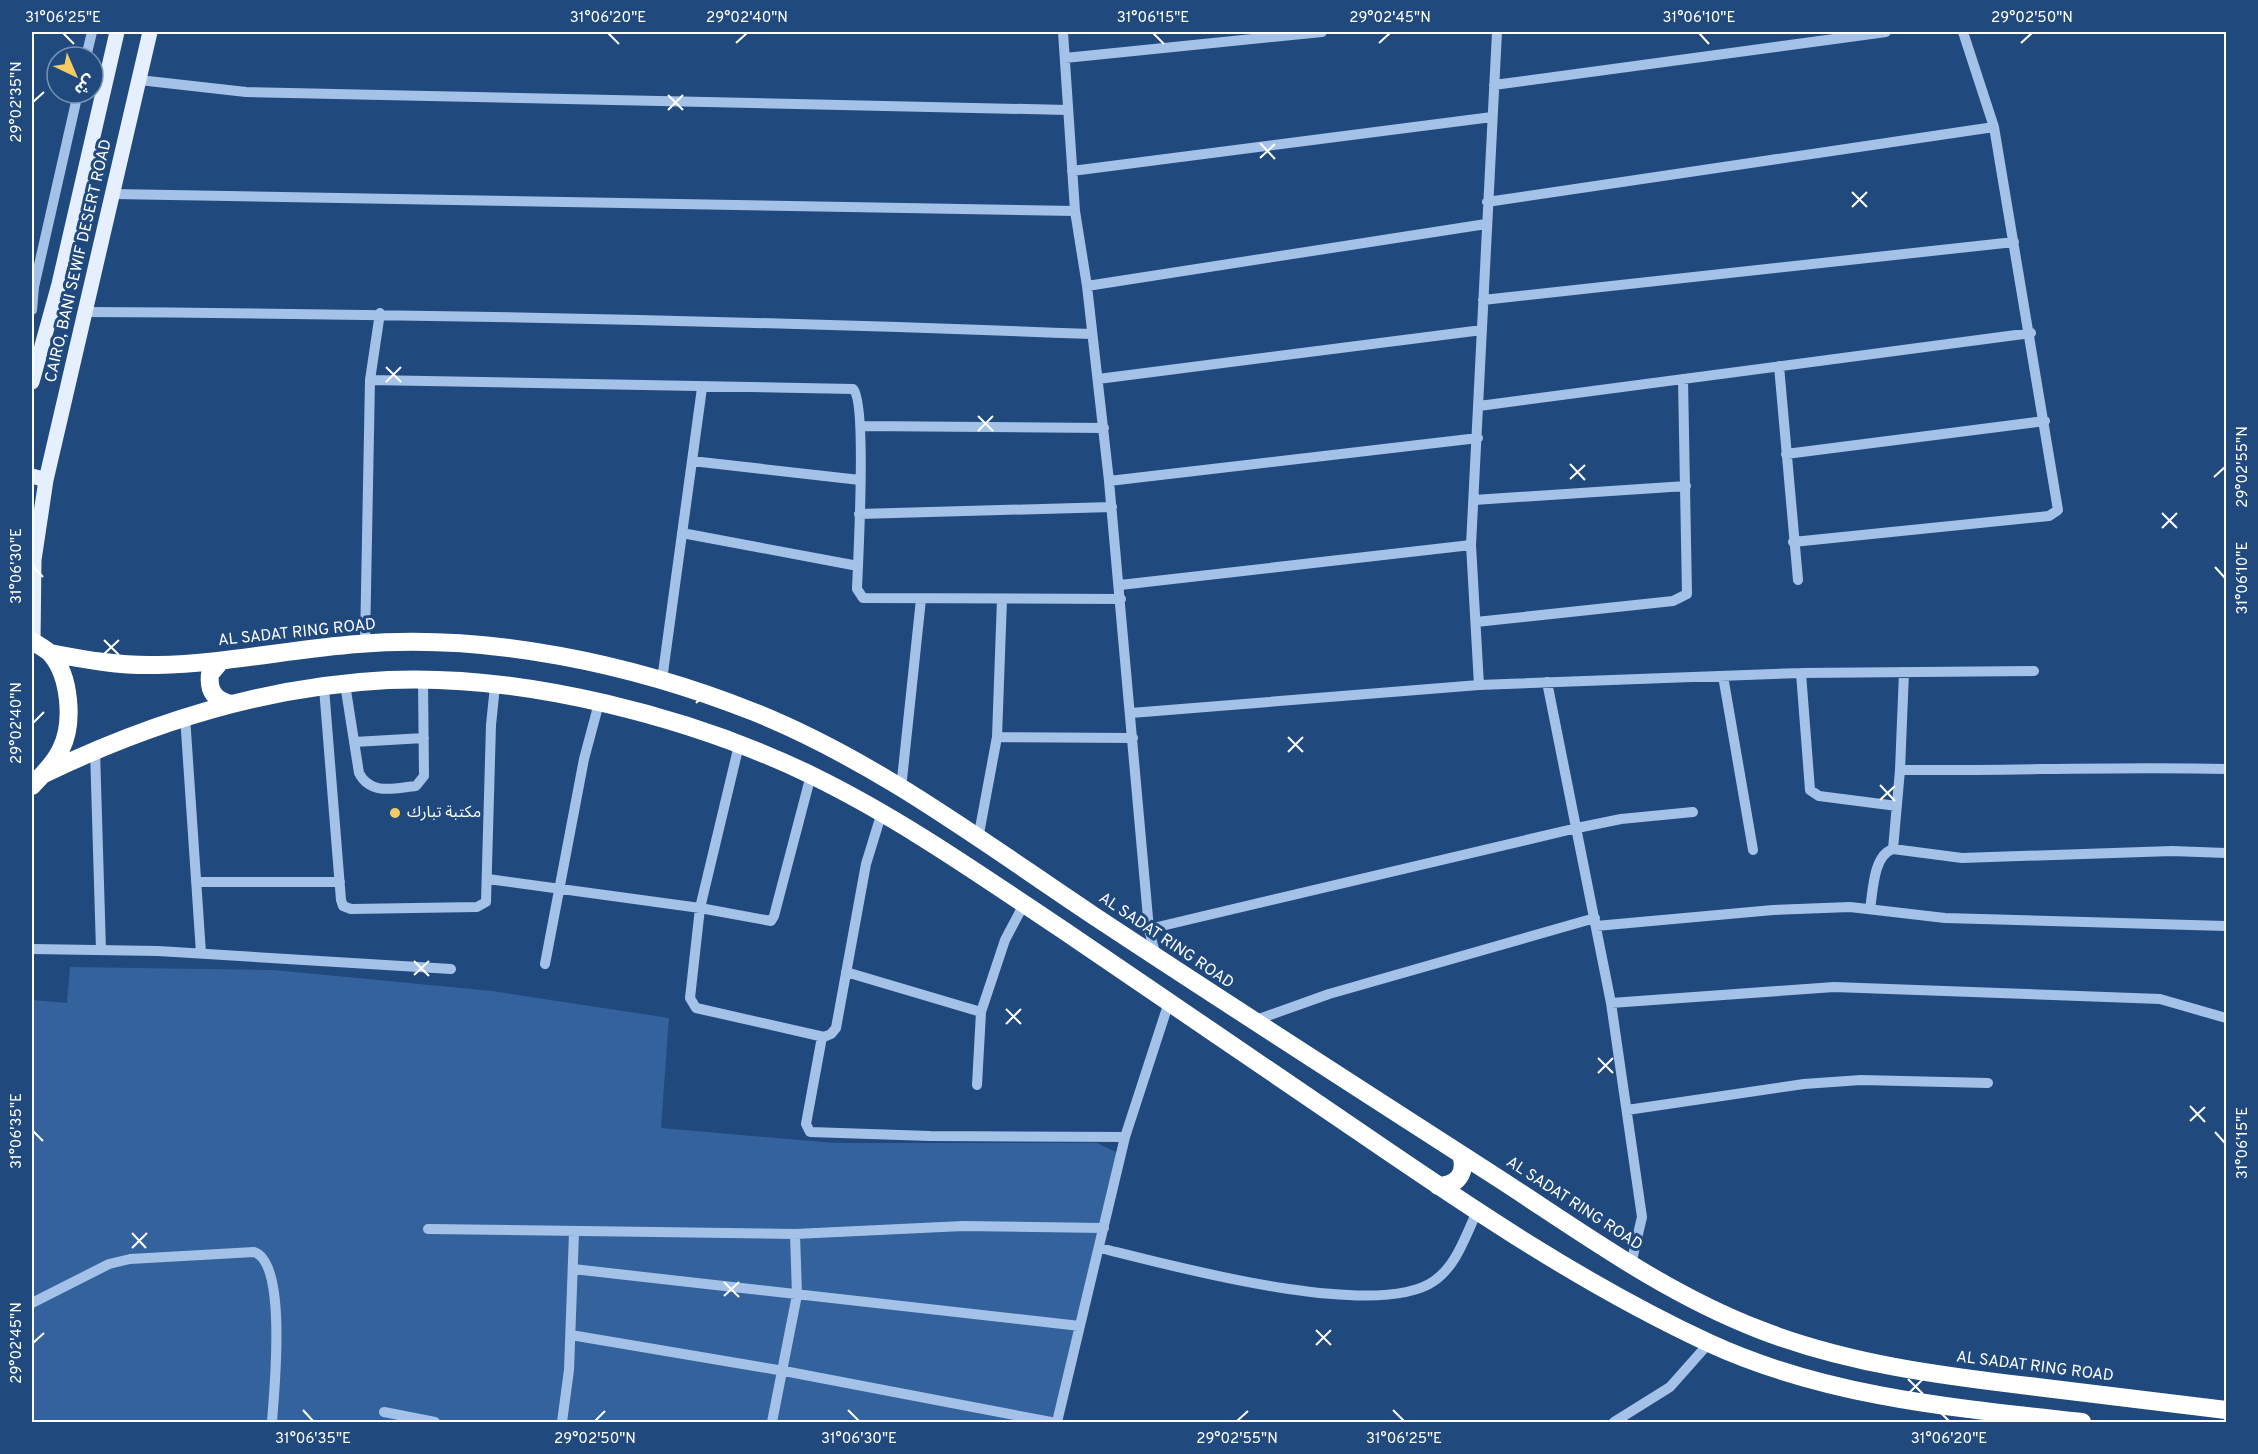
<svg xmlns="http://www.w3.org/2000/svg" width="2258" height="1454" viewBox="0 0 2258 1454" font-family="Overpass,'Noto Sans Arabic',sans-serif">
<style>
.green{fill:#33629c}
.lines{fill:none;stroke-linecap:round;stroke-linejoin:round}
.minor{stroke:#a4c2e7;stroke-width:10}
.major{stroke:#e6effd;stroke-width:15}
.highway{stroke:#fff;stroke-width:18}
.ticks{fill:none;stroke:#fff;stroke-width:2}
.poi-dot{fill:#f4cb65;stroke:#20497e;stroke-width:2}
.labels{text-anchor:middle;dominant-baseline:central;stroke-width:6;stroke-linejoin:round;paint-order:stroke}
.street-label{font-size:16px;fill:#fff;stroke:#20497e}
.poi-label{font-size:16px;fill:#fff;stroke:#20497e;text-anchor:start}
.neatline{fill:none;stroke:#fff;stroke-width:2}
.ticks-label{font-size:15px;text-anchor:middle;fill:#fff}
</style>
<rect width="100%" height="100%" fill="#20497e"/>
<path class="green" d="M 70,967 L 274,970 L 492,991 L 669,1018 L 661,1128 L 835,1143 L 1097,1143 L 1118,1153 L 1052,1422 L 32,1422 L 32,1000 L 67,1003 Z"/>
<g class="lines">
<path class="minor" d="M 1063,32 L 1075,211 L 1087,286 L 1109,481 L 1149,929 L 1156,957
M 86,57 L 92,32
M 1065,58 L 1322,32
M 139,80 L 246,92 L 1068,110
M 1494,85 L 1886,32
M 1072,171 L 1492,117
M 113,194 L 1075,211
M 1487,202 L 1994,127
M 1087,286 L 1486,224
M 1483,300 L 2014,242
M 32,310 L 34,287 L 78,93
M 85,312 C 421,314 757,321 1092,334
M 1779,366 L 1798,580
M 1098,379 L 1482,330
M 370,380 L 853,389 C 867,401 858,562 857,589 L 863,598 L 1121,599
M 1479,406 L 2031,333
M 861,426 L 1104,428
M 1786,454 L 2045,421
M 692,461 L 860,480
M 1109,481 L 1478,438
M 1474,500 L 1686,486
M 859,514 L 1112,507
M 682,533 L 858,566
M 1793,542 L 2049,516 L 2058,510 L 1994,127 L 1963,32
M 1120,585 L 1471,545
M 1476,622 L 1673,601 L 1687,594 L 1683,379
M 365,643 L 370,380 L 380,313
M 1801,673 L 1810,790 L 1819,796 L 1897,806
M 1723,676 L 1753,850
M 662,680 L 702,388
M 1547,682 L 1611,1003
M 345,684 L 359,773 C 371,796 395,788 416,786 L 424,776 L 423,681
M 1479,685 L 1471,545 L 1497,32
M 324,688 L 341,900 L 343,906 L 351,909 L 477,907 L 486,902 L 491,725 L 495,686
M 1131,713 L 1479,685 L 1801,673 L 2034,671
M 185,716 L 201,953
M 997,737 L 1133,738
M 354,742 L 424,738
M 739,745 L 700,908 L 690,998 L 696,1008 L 824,1037 L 831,1034 L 836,1028 L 866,864 L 882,812
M 95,750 L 101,950
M 1900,770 C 2009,771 2118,766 2226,769
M 901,789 L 921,599
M 978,839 L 997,737 L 1002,599
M 1893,849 L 1962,858 L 2172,851 L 2226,853
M 488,879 L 700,908 L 771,921 L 774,916 L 811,775
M 196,882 L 340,882
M 1870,909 C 1873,892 1873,855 1893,849 L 1900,770 L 1904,672
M 1596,926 L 1773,910 L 1850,907 L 1945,918 L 2226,926
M 1149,929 L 1577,828 L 1621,819 L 1693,812
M 32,949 L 158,951 L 451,969
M 545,964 L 584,759 L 599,703
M 846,972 L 981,1012
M 1253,1021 L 1329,994 L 1595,918
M 822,1037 L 806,1124 L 810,1132 L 930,1136 L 1125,1137
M 977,1085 L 981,1012 L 1005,940 L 1024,904
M 1627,1110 L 1804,1084 L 1861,1080 L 1988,1083
M 428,1229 L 795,1234 L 963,1226 L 1104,1228
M 1100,1248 C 1169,1265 1376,1322 1434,1281 C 1457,1265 1465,1236 1477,1212
M 1631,1264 L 1642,1217 L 1611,1003 L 1834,987 L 2160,999 L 2226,1018
M 573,1269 L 1080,1326
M 32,1303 L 109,1264 L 130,1259 L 254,1252 C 288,1263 274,1392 272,1422
M 571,1335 L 784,1371 L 1051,1422
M 384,1412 L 435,1422
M 562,1422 L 569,1370 L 574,1233
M 772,1422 L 797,1295 L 795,1234
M 1057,1422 L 1125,1137 L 1169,1002
M 1614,1422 L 1670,1387 L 1709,1343"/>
<path class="major" d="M 32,382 L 59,284 L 117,32
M 32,476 L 46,480
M 33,642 L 34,560 L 46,480 L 150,32"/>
<path class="highway" d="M 32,641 C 38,645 46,649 51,654 C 70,676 74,723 61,749 C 55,763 42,775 32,786
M 50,653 C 86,660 121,666 157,665 C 224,664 291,649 358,644 C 489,633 633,664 754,712 C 876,761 983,842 1091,914 C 1227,1004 1364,1092 1501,1180 C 1584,1234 1665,1293 1758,1329 C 1847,1364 1943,1376 2037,1387 C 2100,1395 2163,1402 2226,1410
M 221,661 L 210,674 C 208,691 215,701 232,704
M 42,775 C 151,722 266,686 388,680 C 524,674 692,717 813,776 C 901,819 982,876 1063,930 C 1162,998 1262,1065 1361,1133 C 1472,1209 1586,1286 1709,1343 C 1826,1397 1955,1408 2082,1422
M 1438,1186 C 1457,1186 1467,1173 1461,1155"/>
</g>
<path class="ticks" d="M 63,33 L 74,44M 608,33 L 619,44M 1153,33 L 1164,44M 1699,33 L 1709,44M 736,43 L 747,33M 1379,43 L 1390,33M 2021,43 L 2032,33M 668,95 L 683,110M 33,102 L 44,92M 668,110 L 683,95M 1260,143 L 1275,159M 1260,158 L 1275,144M 1852,192 L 1867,207M 1852,207 L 1867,192M 386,367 L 401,382M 386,382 L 401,367M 978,416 L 993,431M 978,431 L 993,416M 1570,464 L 1585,480M 2214,477 L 2225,467M 1570,479 L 1585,465M 2162,513 L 2177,528M 2162,528 L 2177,513M 33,566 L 43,577M 2215,567 L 2225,578M 104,640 L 119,655M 104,654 L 119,640M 696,688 L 711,703M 696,703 L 711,688M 33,723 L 44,712M 1288,737 L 1303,752M 1288,752 L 1303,737M 1880,785 L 1895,801M 1880,800 L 1895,786M 414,961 L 429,976M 414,975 L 429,961M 1006,1009 L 1021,1024M 1006,1024 L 1021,1009M 1598,1058 L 1613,1073M 1598,1073 L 1613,1058M 2190,1106 L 2205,1122M 2190,1121 L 2205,1107M 33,1131 L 43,1141M 2215,1132 L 2225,1143M 132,1233 L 146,1248M 132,1248 L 147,1233M 724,1282 L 739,1297M 724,1296 L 739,1282M 1316,1330 L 1331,1345M 33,1343 L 44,1333M 1316,1345 L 1331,1330M 1908,1379 L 1923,1394M 1908,1394 L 1923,1379M 303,1410 L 313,1421M 848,1410 L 859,1421M 1393,1410 L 1404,1421M 1938,1410 L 1949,1421M 595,1421 L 605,1411M 1237,1421 L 1248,1411"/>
<circle class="poi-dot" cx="395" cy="813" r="6"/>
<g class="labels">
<g class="street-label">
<text transform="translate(79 261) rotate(-77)">CAIRO, BANI SEWIF DESERT ROAD</text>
<text transform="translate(297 633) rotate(-6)">AL SADAT RING ROAD</text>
<text transform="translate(1166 941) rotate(34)">AL SADAT RING ROAD</text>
<text transform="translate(1574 1204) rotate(33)">AL SADAT RING ROAD</text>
<text transform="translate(2035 1367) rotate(7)">AL SADAT RING ROAD</text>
</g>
<g class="poi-label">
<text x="407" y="813">مكتبة تبارك</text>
</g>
</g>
<rect width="2258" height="1454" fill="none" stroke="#20497e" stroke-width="66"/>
<g transform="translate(75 75) rotate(136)"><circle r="28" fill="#20497e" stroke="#7992b2" stroke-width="1.5"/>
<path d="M0-4.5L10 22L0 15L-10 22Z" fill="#f4cb65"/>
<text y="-9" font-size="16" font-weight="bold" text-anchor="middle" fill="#ffffff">ش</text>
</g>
<rect x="33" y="33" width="2192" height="1388" class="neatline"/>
<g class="ticks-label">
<text x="63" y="22">31°06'25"E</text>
<text x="608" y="22">31°06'20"E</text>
<text x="747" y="22">29°02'40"N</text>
<text x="1153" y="22">31°06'15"E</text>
<text x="1390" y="22">29°02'45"N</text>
<text x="1699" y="22">31°06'10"E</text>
<text x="2032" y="22">29°02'50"N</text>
<text transform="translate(16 102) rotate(-90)" y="5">29°02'35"N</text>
<text transform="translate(2242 467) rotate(-90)" y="5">29°02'55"N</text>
<text transform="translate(16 566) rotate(-90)" y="5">31°06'30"E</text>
<text transform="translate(2242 578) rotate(-90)" y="5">31°06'10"E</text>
<text transform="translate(16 723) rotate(-90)" y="5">29°02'40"N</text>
<text transform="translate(16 1131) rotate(-90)" y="5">31°06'35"E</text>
<text transform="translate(2242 1143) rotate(-90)" y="5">31°06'15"E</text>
<text transform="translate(16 1343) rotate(-90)" y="5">29°02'45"N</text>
<text x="313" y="1443">31°06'35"E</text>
<text x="595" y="1443">29°02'50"N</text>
<text x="859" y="1443">31°06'30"E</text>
<text x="1237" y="1443">29°02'55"N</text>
<text x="1404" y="1443">31°06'25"E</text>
<text x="1949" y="1443">31°06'20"E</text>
</g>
</svg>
